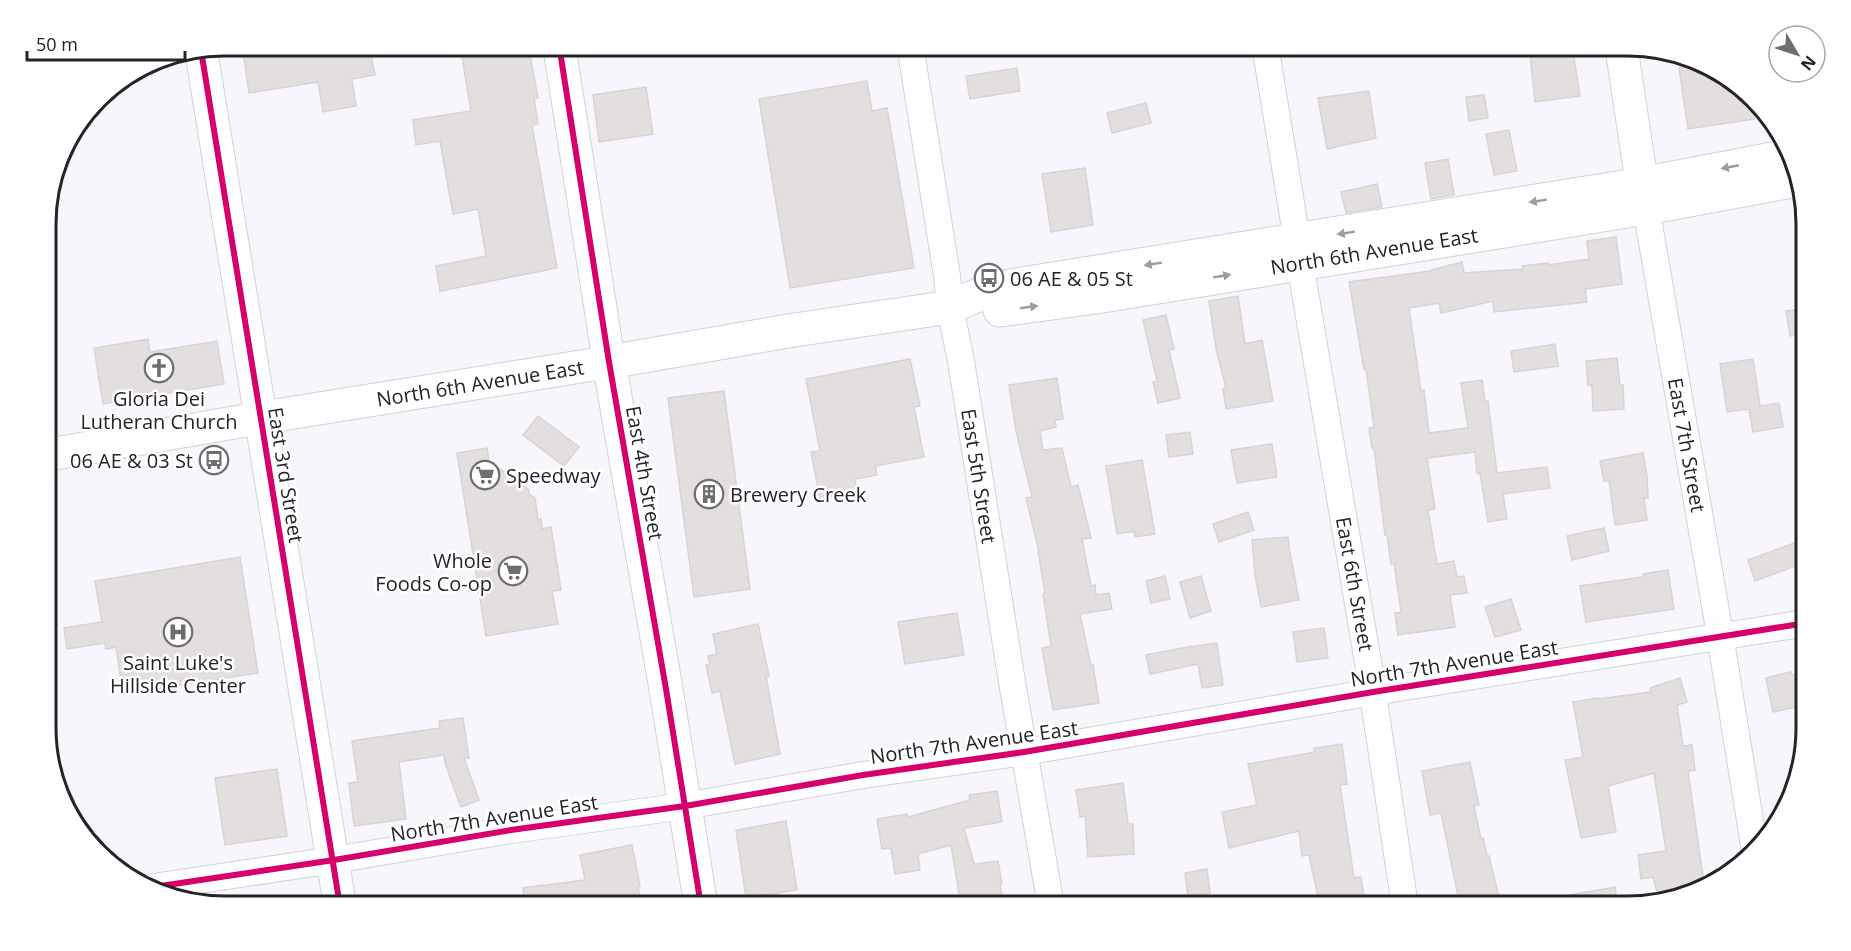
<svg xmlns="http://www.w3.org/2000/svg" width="1851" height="951" viewBox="0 0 1851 951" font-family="'Open Sans',sans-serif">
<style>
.building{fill:#e5dede;stroke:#d5d3d5;stroke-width:1.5}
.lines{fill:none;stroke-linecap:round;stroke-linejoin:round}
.minor-casing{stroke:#d2d2d6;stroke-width:28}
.tertiary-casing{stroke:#d2d2d6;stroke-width:34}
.secondary-casing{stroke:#d2d2d6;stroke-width:35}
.minor{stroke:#fefeff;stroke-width:26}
.tertiary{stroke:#fefeff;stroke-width:32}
.secondary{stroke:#fefeff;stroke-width:33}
.cycleway-casing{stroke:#fff;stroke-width:10}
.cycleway{stroke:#d6006c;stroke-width:6}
.oneway{fill:#9c9c9e}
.labels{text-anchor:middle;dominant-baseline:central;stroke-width:5;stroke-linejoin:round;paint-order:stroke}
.street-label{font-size:20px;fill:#242427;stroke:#fff}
.poi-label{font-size:20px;fill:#242427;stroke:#fff;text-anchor:start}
.rim{fill:none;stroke:#242427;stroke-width:3}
</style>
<rect width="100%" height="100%" fill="#f7f6fc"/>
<path class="building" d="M 242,45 L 369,45 L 375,75 L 352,79 L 356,106 L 323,112 L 318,82 L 249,93 Z
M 460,45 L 528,45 L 538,98 L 534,98 L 538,124 L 532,125 L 557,268 L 440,291 L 436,266 L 486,256 L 478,209 L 453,214 L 440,141 L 416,145 L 413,120 L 471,111 Z
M 1529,45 L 1572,45 L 1580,96 L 1535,102 Z
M 1707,64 L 1768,117 L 1688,129 L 1679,68 Z
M 1017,68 L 1020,91 L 970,99 L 966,76 Z
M 867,81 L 872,111 L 887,108 L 914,268 L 790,288 L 759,99 Z
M 646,87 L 653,134 L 599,142 L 593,95 Z
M 1369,91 L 1376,138 L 1327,149 L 1318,98 Z
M 1484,95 L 1488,118 L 1469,121 L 1466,97 Z
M 1146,103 L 1151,123 L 1112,133 L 1107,113 Z
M 1509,130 L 1517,171 L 1494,175 L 1486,134 Z
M 1448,159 L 1454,195 L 1431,199 L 1425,163 Z
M 1085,168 L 1093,225 L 1051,232 L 1042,174 Z
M 1377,184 L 1382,207 L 1346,213 L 1341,192 Z
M 1616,237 L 1622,284 L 1585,289 L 1587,302 L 1494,312 L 1493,301 L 1441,313 L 1439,303 L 1409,308 L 1421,391 L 1424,390 L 1429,433 L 1468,428 L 1461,383 L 1482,380 L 1485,402 L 1488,401 L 1497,473 L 1547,467 L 1550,488 L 1503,494 L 1507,519 L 1488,522 L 1480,473 L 1477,473 L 1475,452 L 1427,458 L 1435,509 L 1428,510 L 1437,564 L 1454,561 L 1457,577 L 1464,576 L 1467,593 L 1450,595 L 1455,627 L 1398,635 L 1395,613 L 1401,612 L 1394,563 L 1391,564 L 1387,535 L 1385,535 L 1374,448 L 1372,448 L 1369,428 L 1374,427 L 1366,369 L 1364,369 L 1349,282 L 1431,271 L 1431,270 L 1462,262 L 1464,273 L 1523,269 L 1522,266 L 1548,263 L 1548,265 L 1589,259 L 1587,241 Z
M 1238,296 L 1245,344 L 1262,340 L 1273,401 L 1226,409 L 1223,389 L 1226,388 L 1216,348 L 1209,301 Z
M 1805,308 L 1805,334 L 1790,336 L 1786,311 Z
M 1166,315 L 1174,349 L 1169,350 L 1180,398 L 1158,403 L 1153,382 L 1157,381 L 1143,320 Z
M 148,339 L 150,352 L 217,341 L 224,384 L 103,404 L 94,348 Z
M 1555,344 L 1558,366 L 1514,372 L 1511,351 Z
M 1617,358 L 1620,385 L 1623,385 L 1624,409 L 1593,411 L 1592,385 L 1588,385 L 1586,361 Z
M 910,359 L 920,406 L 914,407 L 924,457 L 875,466 L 877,475 L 855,479 L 857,492 L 820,499 L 811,452 L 820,451 L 806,379 Z
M 1753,359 L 1760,406 L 1779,403 L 1783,427 L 1753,432 L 1749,409 L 1727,412 L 1720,364 Z
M 1057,378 L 1063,419 L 1055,420 L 1056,427 L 1040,431 L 1043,450 L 1062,448 L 1071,487 L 1078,485 L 1091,538 L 1082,539 L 1091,586 L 1095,585 L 1096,595 L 1109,593 L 1112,609 L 1080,614 L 1091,666 L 1093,665 L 1099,703 L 1053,710 L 1042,648 L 1051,646 L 1043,594 L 1045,593 L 1038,551 L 1039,551 L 1026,498 L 1032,497 L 1016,431 L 1009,385 Z
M 724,391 L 750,589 L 694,597 L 668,398 Z
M 538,416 L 579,447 L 564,466 L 523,435 Z
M 1190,432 L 1193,454 L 1169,457 L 1166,435 Z
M 1272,444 L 1277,477 L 1237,483 L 1231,450 Z
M 487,448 L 489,461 L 529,490 L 529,494 L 535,498 L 538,520 L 541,519 L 542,529 L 551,527 L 561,590 L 552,591 L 558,624 L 486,636 L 457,453 Z
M 1643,453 L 1647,476 L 1648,498 L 1644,498 L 1647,520 L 1615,525 L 1609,480 L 1604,481 L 1600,461 Z
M 1142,460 L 1155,534 L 1135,537 L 1134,531 L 1117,534 L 1106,466 Z
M 1248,512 L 1254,530 L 1219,542 L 1213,524 Z
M 1604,528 L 1609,551 L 1572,560 L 1567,536 Z
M 1288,537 L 1290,553 L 1299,600 L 1261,607 L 1255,575 L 1252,540 Z
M 1805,539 L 1806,562 L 1755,581 L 1748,560 Z
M 240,557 L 258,673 L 123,694 L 116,647 L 106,649 L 105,643 L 67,649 L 64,628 L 102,622 L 95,581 Z
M 1668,570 L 1674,609 L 1586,622 L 1580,586 L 1643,577 L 1643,574 Z
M 1165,576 L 1170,599 L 1151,603 L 1146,581 Z
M 1201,576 L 1211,611 L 1190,618 L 1180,582 Z
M 1511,599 L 1521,630 L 1495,637 L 1485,607 Z
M 957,613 L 964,655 L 905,664 L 898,622 Z
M 758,624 L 769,676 L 766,676 L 780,754 L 735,764 L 720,691 L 712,693 L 706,665 L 710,664 L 708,656 L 717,654 L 713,634 Z
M 1324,628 L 1328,658 L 1297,662 L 1293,632 Z
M 1217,643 L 1223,685 L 1202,688 L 1198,664 L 1150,674 L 1146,655 L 1187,647 Z
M 1791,672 L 1792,675 L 1806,674 L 1806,705 L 1773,712 L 1766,678 Z
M 1680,678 L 1687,702 L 1677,705 L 1683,746 L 1692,745 L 1695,770 L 1688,771 L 1704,884 L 1659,899 L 1653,877 L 1641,879 L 1638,855 L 1666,851 L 1654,773 L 1608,786 L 1616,832 L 1581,838 L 1565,760 L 1583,757 L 1573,702 L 1598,698 L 1598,699 L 1651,692 L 1650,688 Z
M 463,718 L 469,758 L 464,758 L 479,800 L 461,807 L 445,763 L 444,755 L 399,762 L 406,819 L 354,826 L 349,783 L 358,782 L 352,741 L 440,728 L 439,721 Z
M 1342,744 L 1347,784 L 1340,785 L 1354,878 L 1361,877 L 1364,897 L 1360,898 L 1361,906 L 1320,906 L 1309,855 L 1302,856 L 1299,831 L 1229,848 L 1222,812 L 1257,805 L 1248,764 L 1315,752 L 1314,748 Z
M 1470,762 L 1479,805 L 1474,806 L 1481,839 L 1483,838 L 1487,856 L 1489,856 L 1501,906 L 1460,906 L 1441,813 L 1430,815 L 1422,771 Z
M 277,769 L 287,836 L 225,845 L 215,778 Z
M 1123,783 L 1128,824 L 1133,824 L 1134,854 L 1088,857 L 1085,816 L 1080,817 L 1076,790 Z
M 997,791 L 1002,822 L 964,828 L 974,864 L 998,861 L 1002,884 L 1000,884 L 1004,906 L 961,906 L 951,845 L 918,854 L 920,870 L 895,874 L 891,848 L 882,849 L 877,819 L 907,814 L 908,817 L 970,800 L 969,795 Z
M 786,821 L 797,890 L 746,898 L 736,830 Z
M 632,845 L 640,886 L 638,886 L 641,906 L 525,906 L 523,888 L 585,880 L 580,855 Z
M 1207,869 L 1210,893 L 1188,897 L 1185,873 Z
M 1615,887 L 1618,906 L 1558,906 L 1557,897 Z"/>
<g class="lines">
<g class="minor-casing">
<path id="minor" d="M 910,45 L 947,276 L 950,307 L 961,361 L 1011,676 L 1051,906
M 1265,45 L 1297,240
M 1643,190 L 1716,611 L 1754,845
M 1300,263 L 1369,668 L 1405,906
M 147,888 L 334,860 L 511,830 L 685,806 L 863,775 L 1024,752 L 1373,692 L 1806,623"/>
</g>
<g class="tertiary-casing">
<path id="tertiary" d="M 1621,45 L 1642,184
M 201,50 L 340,906
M 46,455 L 260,418 L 609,362 L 559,45"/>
</g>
<g class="secondary-casing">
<path id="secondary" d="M 1000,310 L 1096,297 L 1646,208 L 1797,180
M 701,906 L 666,689 L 609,362 L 788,331 L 950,307 L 983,293 L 1010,286 L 1642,184 L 1788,156"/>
</g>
<use href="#minor" class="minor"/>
<use href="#tertiary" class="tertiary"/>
<use href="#secondary" class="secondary"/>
<g class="cycleway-casing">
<path id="cycleway" d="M 559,45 L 609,362 L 666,689 L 701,906
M 201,50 L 340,906
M 147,888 L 334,860 L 511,830 L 685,806 L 863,775 L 1024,752 L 1373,692 L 1806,623"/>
</g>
<use href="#cycleway" class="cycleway"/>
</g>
<defs><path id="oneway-solid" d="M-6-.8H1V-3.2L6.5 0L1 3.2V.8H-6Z" transform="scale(1.5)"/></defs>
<g class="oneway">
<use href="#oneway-solid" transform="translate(1730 167) rotate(169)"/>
<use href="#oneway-solid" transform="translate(1538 201) rotate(171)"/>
<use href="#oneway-solid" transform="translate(1346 233) rotate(171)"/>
<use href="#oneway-solid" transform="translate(1153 264) rotate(171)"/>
<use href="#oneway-solid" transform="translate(1222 276) rotate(-9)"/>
<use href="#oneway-solid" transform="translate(1029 307) rotate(-8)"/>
</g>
<defs>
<g id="bus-ring" transform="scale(1.5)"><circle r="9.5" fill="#fff" stroke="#6e6e72" stroke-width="1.5"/><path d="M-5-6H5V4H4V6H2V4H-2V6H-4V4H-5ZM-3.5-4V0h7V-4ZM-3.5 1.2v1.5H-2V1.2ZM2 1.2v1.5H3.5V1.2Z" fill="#6e6e72"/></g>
<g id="church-ring" transform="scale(1.5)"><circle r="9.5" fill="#fff" stroke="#6e6e72" stroke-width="1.5"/><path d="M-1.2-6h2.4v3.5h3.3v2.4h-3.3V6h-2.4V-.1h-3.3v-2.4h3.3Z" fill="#6e6e72"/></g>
<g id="supermarket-ring" transform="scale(1.5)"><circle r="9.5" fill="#fff" stroke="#6e6e72" stroke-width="1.5"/><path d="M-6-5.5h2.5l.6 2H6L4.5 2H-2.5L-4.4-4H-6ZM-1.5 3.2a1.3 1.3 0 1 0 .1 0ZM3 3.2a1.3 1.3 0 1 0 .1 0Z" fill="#6e6e72"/></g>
<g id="building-ring" transform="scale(1.5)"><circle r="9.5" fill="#fff" stroke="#6e6e72" stroke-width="1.5"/><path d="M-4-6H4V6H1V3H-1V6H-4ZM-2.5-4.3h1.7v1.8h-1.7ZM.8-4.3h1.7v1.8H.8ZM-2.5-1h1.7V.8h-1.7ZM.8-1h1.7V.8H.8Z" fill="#6e6e72"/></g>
<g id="hospital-ring" transform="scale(1.5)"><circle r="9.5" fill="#fff" stroke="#6e6e72" stroke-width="1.5"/><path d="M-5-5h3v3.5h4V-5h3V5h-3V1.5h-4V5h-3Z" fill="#6e6e72"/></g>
</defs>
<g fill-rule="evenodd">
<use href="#bus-ring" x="989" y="278"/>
<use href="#church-ring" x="159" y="368"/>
<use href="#bus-ring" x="214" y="460"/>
<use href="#supermarket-ring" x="485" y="475"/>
<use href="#building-ring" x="709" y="494"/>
<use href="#supermarket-ring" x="513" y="571"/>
<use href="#hospital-ring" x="178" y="632"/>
</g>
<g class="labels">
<g class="street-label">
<text transform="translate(1374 251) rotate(-9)">North 6th Avenue East</text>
<text transform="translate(480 383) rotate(-9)">North 6th Avenue East</text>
<text transform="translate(1687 445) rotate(80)">East 7th Street</text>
<text transform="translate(645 473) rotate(80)">East 4th Street</text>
<text transform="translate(286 475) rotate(81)">East 3rd Street</text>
<text transform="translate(979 476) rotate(81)">East 5th Street</text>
<text transform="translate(1355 584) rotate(80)">East 6th Street</text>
<text transform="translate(1454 663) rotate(-9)">North 7th Avenue East</text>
<text transform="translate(974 742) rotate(-8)">North 7th Avenue East</text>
<text transform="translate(494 818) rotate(-9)">North 7th Avenue East</text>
</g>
<g class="poi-label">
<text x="1010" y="278">06 AE &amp; 05 St</text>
<text x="159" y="398" text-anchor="middle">Gloria Dei<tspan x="159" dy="23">Lutheran Church</tspan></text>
<text x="193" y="460" text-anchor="end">06 AE &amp; 03 St</text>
<text x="506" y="475">Speedway</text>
<text x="730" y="494">Brewery Creek</text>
<text x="492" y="560" text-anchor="end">Whole<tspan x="492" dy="23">Foods Co-op</tspan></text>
<text x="178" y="662" text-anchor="middle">Saint Luke's<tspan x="178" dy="23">Hillside Center</tspan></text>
</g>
</g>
<path d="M0 0H1851V951H0ZM224 56H1628A168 168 0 0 1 1796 224V728A168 168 0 0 1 1628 896H224A168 168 0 0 1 56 728V224A168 168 0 0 1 224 56Z" fill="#fff" fill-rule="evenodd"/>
<path class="rim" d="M224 56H1628A168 168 0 0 1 1796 224V728A168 168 0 0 1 1628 896H224A168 168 0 0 1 56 728V224A168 168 0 0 1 224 56Z"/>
<g transform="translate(1797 54) rotate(129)"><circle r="28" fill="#ffffff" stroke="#a7a7a9" stroke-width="1.5"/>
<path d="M0-4.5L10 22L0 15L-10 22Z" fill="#6e6e72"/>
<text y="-9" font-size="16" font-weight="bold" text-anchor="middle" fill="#242427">N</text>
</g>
<path d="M27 51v9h158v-9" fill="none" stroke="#242427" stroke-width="3"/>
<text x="36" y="51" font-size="18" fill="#242427" stroke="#ffffff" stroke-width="4.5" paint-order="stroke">50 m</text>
</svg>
